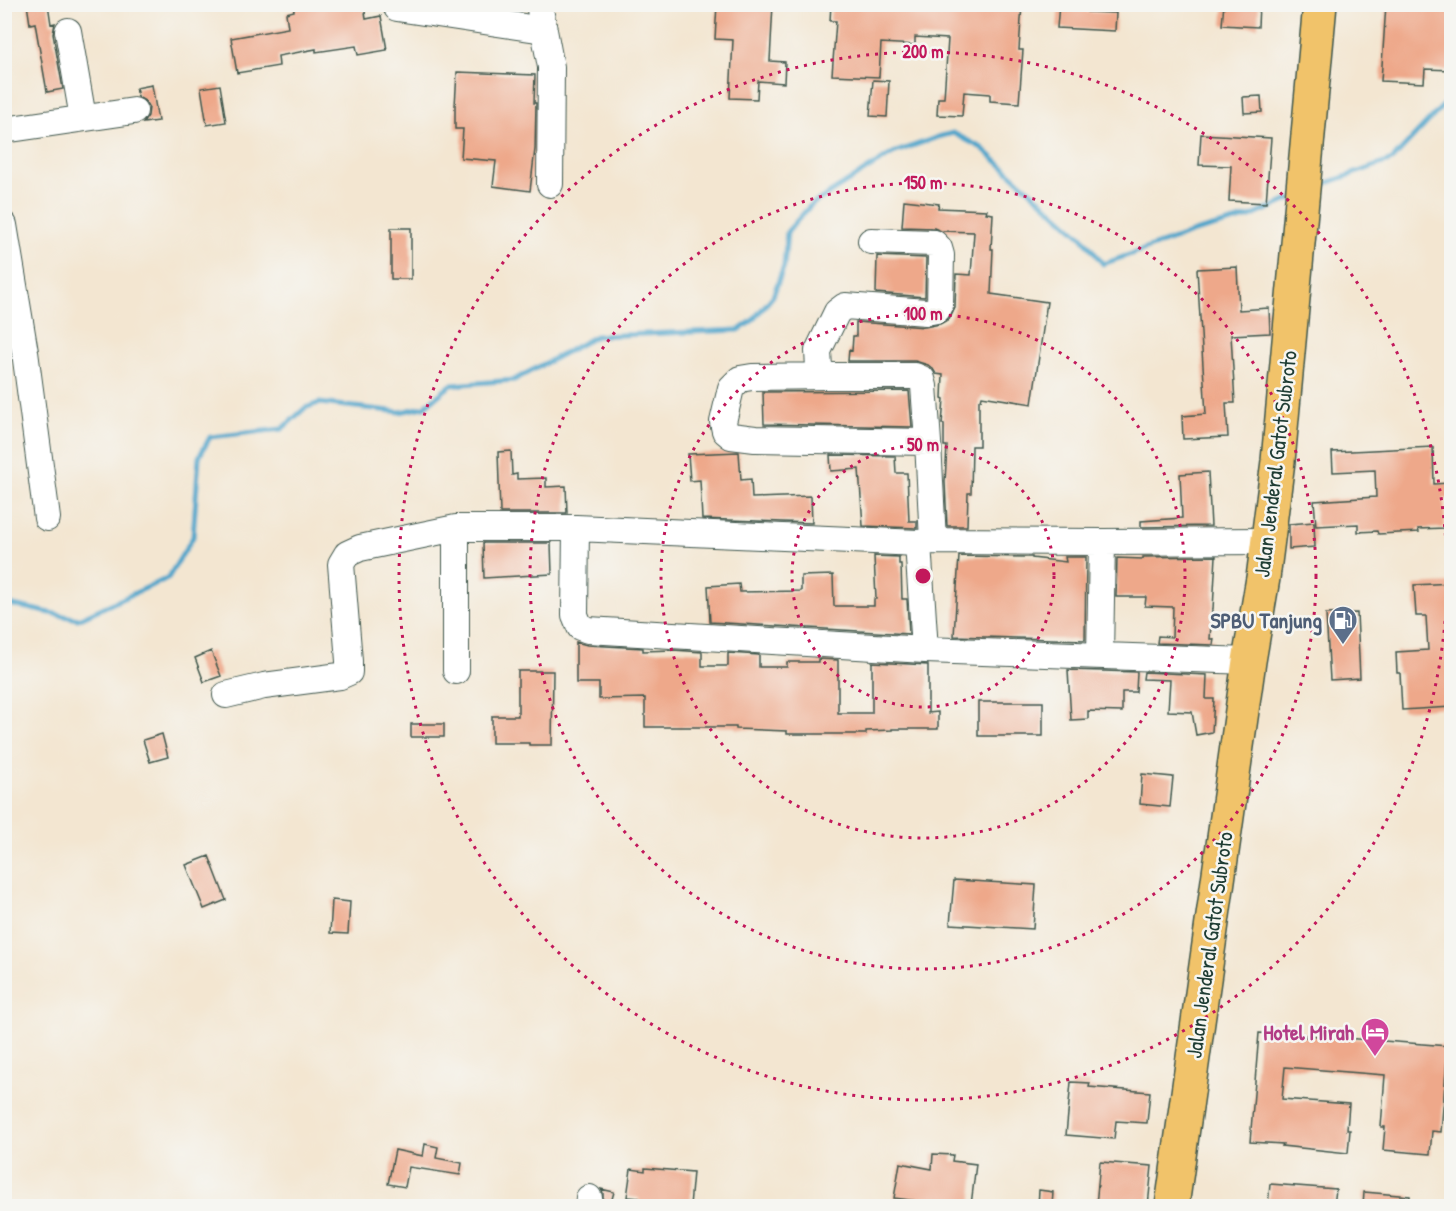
<svg xmlns="http://www.w3.org/2000/svg" width="1456" height="1211" viewBox="0 0 1456 1211" font-family="'Patrick Hand',sans-serif">
<style>
.lines{fill:none;stroke-linecap:round;stroke-linejoin:round}
.stream{stroke:#4da4ca;stroke-width:5}
.building{fill:#eea88a}
.minor-casing{stroke:#3f564c;stroke-width:28}
.highway-casing{stroke:#3f564c;stroke-width:36}
.minor{stroke:#fff;stroke-width:26}
.highway{stroke:#f1c36a;stroke-width:33}
.ring{fill:none;stroke:#c2185b;stroke-width:3;stroke-dasharray:3 6}
.labels{text-anchor:middle;dominant-baseline:central;stroke-width:5;stroke-linejoin:round;paint-order:stroke}
.street-label{font-size:22px;fill:#1f3d34;stroke:#f6f6f2}
.service-label{font-size:22px;font-weight:bold;fill:#4e5e75;stroke:#f6f6f2;text-anchor:end}
.hotel-label{font-size:22px;font-weight:bold;fill:#b23c85;stroke:#f6f6f2;text-anchor:end}
.centre{fill:#c2185b;stroke:#f6f6f2;stroke-width:3}
.ring-label{font-size:18px;text-anchor:middle;font-weight:bold;fill:#c2185b;stroke:#f6f6f2;stroke-width:5;stroke-linejoin:round;paint-order:stroke}
</style>
<rect width="100%" height="100%" fill="#f6f6f2"/>
<filter id="ink" filterUnits="userSpaceOnUse"><feTurbulence type="fractalNoise" baseFrequency=".0167" numOctaves="2"/><feDisplacementMap in="SourceGraphic" scale="12" xChannelSelector="R" yChannelSelector="G"/><feConvolveMatrix kernelMatrix="1 2 1 2 8 2 1 2 1" color-interpolation-filters="sRGB"/></filter>
<filter id="wash" filterUnits="userSpaceOnUse"><feTurbulence type="fractalNoise" baseFrequency=".008" numOctaves="4" result="noise"/><feDisplacementMap in="SourceGraphic" scale="24" xChannelSelector="R" yChannelSelector="G"/><feGaussianBlur stdDeviation="1.35" result="paint"/><feColorMatrix in="noise" values="0 0 0 0 0 0 0 0 0 0 0 0 0 0 0 0 0 1.4 0 .05"/><feComposite in="paint" operator="in"/></filter>
<g filter="url(#wash)">
<rect width="100%" height="100%" fill="#f3e6d1"/>
<g class="lines">
<path class="stream" d="M 1316,187 L 1392,160 L 1452,96
M 4,603 L 78,619 L 168,578 L 193,537 L 199,457 L 210,437 L 282,429 L 305,408 L 319,403 L 400,412 L 424,407 L 451,385 L 514,380 L 596,336 L 739,330 L 752,321 L 773,296 L 784,266 L 787,232 L 811,205 L 893,153 L 938,137 L 953,133 L 982,148 L 1083,238 L 1103,264 L 1194,232 L 1250,217 L 1291,199"/>
</g>
<g id="blocks">
<path class="building" d="M 27,4 L 48,4 L 51,24 L 55,23 L 53,34 L 63,89 L 47,92 L 35,23 L 30,24 Z
M 293,4 L 364,4 L 366,19 L 381,16 L 387,50 L 358,55 L 356,46 L 316,52 L 316,49 L 278,56 L 279,66 L 237,73 L 231,38 L 288,28 L 286,13 L 294,11 Z
M 717,4 L 773,4 L 770,61 L 785,62 L 784,83 L 758,81 L 757,99 L 730,98 L 733,40 L 715,39 Z
M 831,4 L 1022,4 L 1019,50 L 1023,50 L 1019,103 L 990,101 L 990,94 L 964,92 L 962,116 L 937,115 L 938,98 L 944,98 L 948,39 L 915,37 L 915,45 L 881,43 L 879,77 L 832,75 L 836,21 L 830,21 Z
M 1059,4 L 1087,4 L 1087,12 L 1116,13 L 1115,31 L 1057,28 Z
M 1224,4 L 1259,4 L 1258,27 L 1222,25 Z
M 1386,4 L 1452,4 L 1452,70 L 1425,69 L 1424,83 L 1381,81 Z
M 457,72 L 535,75 L 534,103 L 536,103 L 535,149 L 530,191 L 493,186 L 496,161 L 461,158 L 463,129 L 455,129 L 455,106 Z
M 873,80 L 889,81 L 887,117 L 870,116 Z
M 152,85 L 158,121 L 143,123 L 148,116 L 149,108 L 145,101 L 138,97 L 136,88 Z
M 220,85 L 226,122 L 207,125 L 201,88 Z
M 1261,96 L 1262,112 L 1244,113 L 1243,97 Z
M 1201,134 L 1271,138 L 1266,203 L 1229,201 L 1231,166 L 1199,165 Z
M 904,200 L 939,204 L 938,208 L 987,210 L 986,213 L 993,214 L 991,249 L 993,249 L 991,294 L 1047,302 L 1032,404 L 982,396 L 981,400 L 979,400 L 979,446 L 972,446 L 971,493 L 968,493 L 967,526 L 947,526 L 945,482 L 947,446 L 944,446 L 944,424 L 942,424 L 944,399 L 942,398 L 943,375 L 936,374 L 933,369 L 928,365 L 915,361 L 848,361 L 849,350 L 852,351 L 853,336 L 856,336 L 856,322 L 925,327 L 940,324 L 949,319 L 955,307 L 956,274 L 971,275 L 974,232 L 941,231 L 934,228 L 902,227 Z
M 391,228 L 411,228 L 411,279 L 391,279 Z
M 877,256 L 926,258 L 925,297 L 876,293 Z
M 1237,267 L 1239,310 L 1269,308 L 1270,333 L 1231,335 L 1235,403 L 1226,403 L 1228,437 L 1183,439 L 1182,416 L 1206,414 L 1197,269 Z
M 909,391 L 912,427 L 764,424 L 763,392 Z
M 1433,447 L 1434,484 L 1449,483 L 1450,499 L 1444,499 L 1445,528 L 1418,529 L 1419,532 L 1378,534 L 1377,531 L 1358,532 L 1358,524 L 1316,526 L 1314,501 L 1376,497 L 1375,470 L 1333,472 L 1332,452 Z
M 511,451 L 512,475 L 517,474 L 517,479 L 546,478 L 546,487 L 566,486 L 567,513 L 500,513 L 498,452 Z
M 739,452 L 741,480 L 751,479 L 752,498 L 811,496 L 812,523 L 702,519 L 700,480 L 690,481 L 688,454 Z
M 830,455 L 895,456 L 896,473 L 907,473 L 909,521 L 917,521 L 917,528 L 863,526 L 859,469 L 831,471 Z
M 1208,472 L 1211,526 L 1141,527 L 1141,521 L 1182,518 L 1180,474 Z
M 1314,522 L 1315,547 L 1289,549 L 1289,524 Z
M 483,543 L 551,543 L 552,574 L 484,578 Z
M 874,556 L 899,557 L 899,564 L 901,564 L 902,599 L 907,599 L 909,634 L 710,622 L 708,586 L 739,584 L 740,592 L 801,591 L 801,576 L 833,575 L 834,606 L 874,606 L 874,599 L 876,599 Z
M 959,556 L 1029,557 L 1032,557 L 1032,558 L 1066,562 L 1065,557 L 1086,557 L 1085,640 L 954,636 Z
M 1216,556 L 1213,609 L 1212,609 L 1210,639 L 1214,639 L 1213,645 L 1157,643 L 1158,636 L 1172,637 L 1173,607 L 1145,606 L 1146,597 L 1116,597 L 1117,558 L 1143,559 L 1143,557 Z
M 1452,583 L 1452,707 L 1402,710 L 1400,673 L 1397,673 L 1396,652 L 1428,650 L 1426,616 L 1416,616 L 1414,585 Z
M 1357,613 L 1360,678 L 1330,680 L 1326,614 Z
M 576,642 L 587,645 L 643,648 L 643,651 L 673,650 L 702,652 L 702,666 L 728,666 L 728,653 L 759,655 L 759,667 L 787,667 L 787,662 L 818,662 L 818,659 L 838,660 L 838,713 L 872,713 L 872,662 L 928,665 L 928,713 L 938,712 L 938,729 L 892,729 L 892,730 L 866,731 L 866,734 L 787,734 L 787,731 L 736,729 L 736,727 L 645,727 L 645,698 L 599,699 L 599,683 L 576,683 Z
M 211,651 L 221,676 L 204,682 L 195,658 Z
M 1068,670 L 1137,672 L 1136,692 L 1122,692 L 1122,712 L 1088,711 L 1088,719 L 1071,720 Z
M 518,671 L 553,671 L 552,745 L 529,745 L 529,743 L 492,743 L 492,716 L 518,716 Z
M 1144,672 L 1207,675 L 1206,699 L 1214,699 L 1212,732 L 1196,735 L 1192,712 L 1168,711 L 1170,680 L 1143,679 Z
M 978,702 L 1043,702 L 1043,736 L 978,736 Z
M 411,724 L 444,724 L 444,737 L 411,737 Z
M 162,734 L 168,757 L 150,762 L 143,740 Z
M 1142,774 L 1173,777 L 1170,807 L 1140,804 Z
M 209,856 L 226,900 L 204,909 L 186,865 Z
M 954,880 L 1036,885 L 1033,929 L 950,924 Z
M 332,900 L 350,902 L 348,934 L 330,933 Z
M 1259,1033 L 1306,1037 L 1306,1035 L 1448,1046 L 1441,1132 L 1432,1131 L 1430,1154 L 1383,1150 L 1385,1127 L 1381,1127 L 1385,1075 L 1285,1067 L 1282,1099 L 1349,1104 L 1347,1130 L 1350,1130 L 1348,1153 L 1282,1146 L 1283,1144 L 1250,1142 Z
M 1071,1082 L 1090,1083 L 1089,1087 L 1150,1092 L 1147,1123 L 1116,1121 L 1114,1139 L 1066,1135 Z
M 425,1144 L 438,1147 L 436,1158 L 462,1163 L 460,1175 L 409,1167 L 405,1187 L 388,1184 L 395,1150 L 423,1156 Z
M 933,1154 L 953,1155 L 952,1161 L 976,1164 L 971,1205 L 949,1202 L 949,1205 L 894,1198 L 900,1163 L 932,1169 Z
M 1100,1162 L 1152,1166 L 1148,1206 L 1096,1206 Z
M 645,1168 L 693,1172 L 690,1206 L 651,1206 L 638,1204 L 639,1198 L 627,1197 L 631,1169 L 645,1171 Z
M 1270,1184 L 1336,1189 L 1334,1206 L 1268,1206 Z
M 601,1189 L 614,1192 L 610,1206 L 603,1206 L 603,1193 Z
M 1039,1190 L 1053,1192 L 1052,1206 L 1038,1206 Z
M 1364,1192 L 1410,1196 L 1410,1206 L 1363,1206 Z"/>
</g>
</g>
<g filter="url(#ink)">
<use href="#blocks" fill-opacity="0" stroke="#3f564c" stroke-width="1.5"/>
<g class="lines">
<g class="minor-casing">
<path id="minor" d="M 539,4 L 551,67 L 550,184
M 397,8 L 544,30
M 68,31 L 83,118
M 4,130 L 134,111
M 4,225 L 25,352 L 47,518
M 871,241 L 934,243 L 939,248 L 941,255 L 940,306 L 937,310 L 926,312 L 845,306 L 837,312 L 818,351 L 819,368 L 827,376 L 915,376 L 922,379 L 924,386 L 928,442 L 933,541
M 827,376 L 752,377 L 740,379 L 731,388 L 723,422 L 725,431 L 731,436 L 755,439 L 928,442
M 576,528 L 575,615 L 580,627 L 588,630 L 925,650 L 1249,661
M 918,543 L 925,650
M 1100,656 L 1102,542
M 456,671 L 456,528
M 226,695 L 264,686 L 340,676 L 349,672 L 349,661 L 341,564 L 347,554 L 360,548 L 456,528 L 576,528 L 918,543 L 933,541 L 1102,542 L 1267,541
M 588,1206 L 589,1198"/>
</g>
<g class="highway-casing">
<path id="highway" d="M 1172,1206 L 1249,661 L 1263,578 L 1278,461 L 1320,4"/>
</g>
<use href="#minor" class="minor"/>
<use href="#highway" class="highway"/>
</g>
</g>
<g class="ring">
<circle cx="923" cy="576" r="131"/>
<circle cx="923" cy="576" r="262"/>
<circle cx="923" cy="576" r="393"/>
<circle cx="923" cy="576" r="524"/>
</g>
<defs>
<g id="fuel-pin" transform="scale(1.5)"><path d="M0 17L-7.5 6A9.5 9.5 0 1 1 7.5 6Z" fill="#5c6f8a" stroke="#f6f6f2"/><path d="M-5.5-6h7V0h2V4h1.3V-2.5L3-4.5l.8-.8L6-3V5H2.5V1h-1V6h-7ZM-4.2-4.7v3.2H.2V-4.7Z" fill="#fff"/></g>
<g id="hotel-pin" transform="scale(1.5)"><path d="M0 17L-7.5 6A9.5 9.5 0 1 1 7.5 6Z" fill="#d1479c" stroke="#f6f6f2"/><path d="M-6-4.5h1.5V1H6V5H4.5V3h-9V5H-6ZM-4 0a1.8 1.8 0 1 1 3.6 0ZM.5 0V-2.5h3Q6-2.5 6 0Z" fill="#fff"/></g>
</defs>
<g fill-rule="evenodd">
<use href="#fuel-pin" x="1343" y="620"/>
<use href="#hotel-pin" x="1375" y="1032"/>
</g>
<g class="labels">
<g class="street-label">
<text transform="translate(1275 464) rotate(-83)">Jalan Jenderal Gatot Subroto</text>
<text transform="translate(1209 945) rotate(-82)">Jalan Jenderal Gatot Subroto</text>
</g>
<g class="service-label">
<text x="1322" y="620">SPBU Tanjung</text>
</g>
<g class="hotel-label">
<text x="1354" y="1032">Hotel Mirah</text>
</g>
</g>
<circle cx="923" cy="576" r="9" class="centre"/>
<g class="ring-label">
<text x="923" y="58">200 m</text>
<text x="923" y="189">150 m</text>
<text x="923" y="320">100 m</text>
<text x="923" y="451">50 m</text>
</g>
<rect width="1456" height="1211" fill="none" stroke="#f6f6f2" stroke-width="24"/>
</svg>
